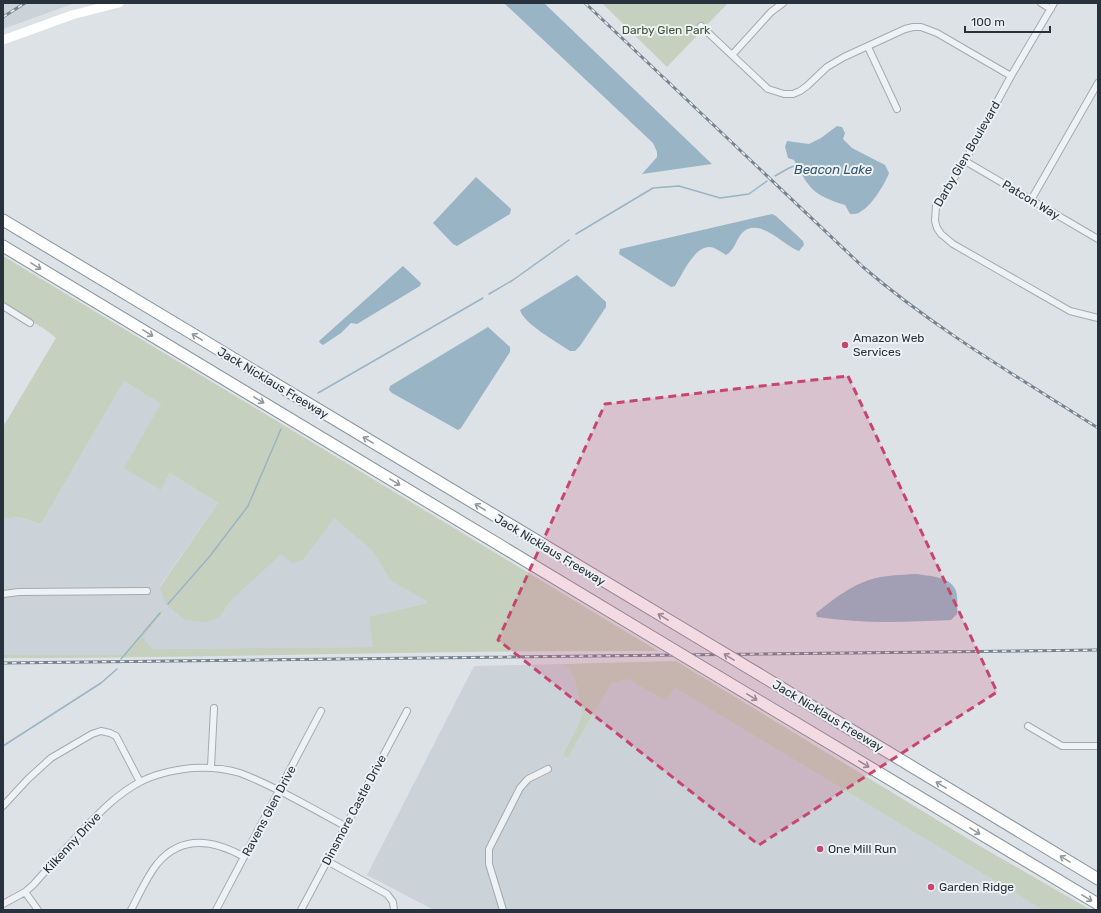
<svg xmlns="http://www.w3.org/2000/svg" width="1101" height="913" viewBox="0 0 1101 913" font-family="Rubik,sans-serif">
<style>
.built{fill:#cbd2d8}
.green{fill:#c6d0be}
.water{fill:#99b5c5}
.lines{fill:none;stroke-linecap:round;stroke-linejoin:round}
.stream{stroke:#99b5c5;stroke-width:1.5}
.street-casing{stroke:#a3aab0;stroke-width:8}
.highway-casing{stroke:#85929c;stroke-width:13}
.street{stroke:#eff2f5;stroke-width:6}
.secondary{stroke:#fff;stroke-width:9}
.highway{stroke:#fff;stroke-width:11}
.rail-casing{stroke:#77848f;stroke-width:3}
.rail{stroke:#ecf1f4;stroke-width:1.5;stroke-dasharray:4.5;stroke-linecap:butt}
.highway-bridge-casing{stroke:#85929c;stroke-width:13;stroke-linecap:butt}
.highway-bridge{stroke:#fff;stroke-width:11}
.oneway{stroke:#93989e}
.marked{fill:#c8456d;fill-opacity:0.2;stroke:#c8456d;stroke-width:3;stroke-dasharray:8 5;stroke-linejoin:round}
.poi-dot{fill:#c8456d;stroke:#ecf1f4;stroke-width:1.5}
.labels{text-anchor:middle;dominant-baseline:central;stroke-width:4;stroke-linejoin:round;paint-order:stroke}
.park-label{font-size:12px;fill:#415735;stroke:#ecf1f4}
.street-label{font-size:12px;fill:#27323c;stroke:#ecf1f4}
.poi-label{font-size:12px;fill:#27323c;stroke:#ecf1f4;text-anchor:start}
.water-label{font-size:13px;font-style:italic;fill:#33576e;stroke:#ecf1f4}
</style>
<rect width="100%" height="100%" fill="#dde2e6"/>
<path class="built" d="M 3,3 L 75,3 L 3,29 Z
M 124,381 L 161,404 L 161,490 L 170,473 L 218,503 L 160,586 L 163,594 L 219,618 L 231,601 L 282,553 L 304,559 L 334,517 L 371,549 L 391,581 L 427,600 L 425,604 L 373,647 L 152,649 L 143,637 L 163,614 L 161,610 L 123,655 L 3,655 L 3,519 L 17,517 L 41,524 Z
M 562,664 L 570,671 L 575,680 L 582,712 L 579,723 L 563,754 L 567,759 L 611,684 L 628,679 L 660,698 L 675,688 L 1043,910 L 434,910 L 367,875 L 474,666 Z"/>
<path class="green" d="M 602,3 L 728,3 L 667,67 Z
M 3,256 L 658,651 C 440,650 222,658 3,658 L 3,655 L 123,655 L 161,610 L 163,613 L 143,637 L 152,649 L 373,647 L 369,617 L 425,604 L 427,601 L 391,581 L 371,549 L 334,518 L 304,559 L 292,563 L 281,554 L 231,601 L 219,618 L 207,622 L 185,620 L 166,604 L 160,587 L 218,503 L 170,473 L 161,490 L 124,468 L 161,404 L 124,381 L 41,524 L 18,517 L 3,519 L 3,427 L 56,338 L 46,330 L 3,304 Z
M 676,661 L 985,849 L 1091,910 L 1043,910 L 675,688 L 666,700 L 660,698 L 628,679 L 611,684 L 567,759 L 563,754 L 579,723 L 582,712 L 575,680 L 570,671 L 562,664 Z"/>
<path class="water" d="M 504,3 L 544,3 L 712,164 L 642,174 L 657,157 L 657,152 L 653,143 Z
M 837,126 L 842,127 L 845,133 L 843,139 L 852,148 L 885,165 L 889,173 C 885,184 871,207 860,212 C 858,214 853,214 850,214 L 845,205 C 813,195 809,189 794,160 L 788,158 L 785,147 L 787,141 L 809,144 L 821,138 Z
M 476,177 L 511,209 L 510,214 L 457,246 L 453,244 L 433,223 Z
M 772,214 L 776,216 L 803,241 L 804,245 L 799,251 C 783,245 759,216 742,233 C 736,240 734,251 726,255 C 721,252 715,247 709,247 C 694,247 682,275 675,286 L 671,287 L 619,254 L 620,249 Z
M 403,266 L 421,283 L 420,286 L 357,324 L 351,323 L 341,333 L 323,345 L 320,343 L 319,341 Z
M 577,275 L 606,302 L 606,307 L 580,346 L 575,351 L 570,351 C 557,342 524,324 520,310 Z
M 488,327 L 510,347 L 510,352 L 461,428 L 458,430 L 392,393 L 389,390 L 390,386 Z
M 916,574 C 928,576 951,576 956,591 C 958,597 957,607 957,614 L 951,620 C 906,622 861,624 817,617 L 816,613 C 831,601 850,586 869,580 C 884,575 900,575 916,574 Z"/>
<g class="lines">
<path class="stream" d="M 775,176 L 789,168 L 797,165
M 576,234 L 653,188 L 679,186 L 720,198 L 749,194 L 767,181
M 489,294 L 513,280 L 569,240
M 318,393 L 483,298
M 168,604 L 210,556 L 248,506 L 281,429
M 121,659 L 160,613
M 3,746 L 101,683 L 117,669"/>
<g class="street-casing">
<path id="street" d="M 1041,3 L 1051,9
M 1054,3 L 1011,76 L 965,161 L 936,206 L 935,221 L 937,228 L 941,234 L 953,244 L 1070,311 L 1098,318
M 701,26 L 768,89 L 784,94 L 793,94 L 800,91 L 807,86 L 827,67 L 844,57 L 905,29 L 913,27 L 921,27 L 937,33 L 1011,76
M 868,47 L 897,109
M 732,55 L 771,12 L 783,3
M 965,161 L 1098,239
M 1031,200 L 1098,83
M 3,306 L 30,323
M 3,594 L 19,592 L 147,591
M 1028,726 L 1062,746 L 1098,746
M 211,767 L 214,708
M 3,806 L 28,779 L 51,758 L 92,734 L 101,731 L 110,733 L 116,736 L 140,782
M 327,861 L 387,894 L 393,902 L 394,910
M 25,892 L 38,910
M 3,904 L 25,892 L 33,885 C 49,867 66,849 82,831 C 99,813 117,794 140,782 C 155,774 174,770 192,768 C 208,767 224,768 240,773 C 277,787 311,808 345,826
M 131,910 C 139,895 146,878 157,864 C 182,834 214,840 244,857
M 216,910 L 321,711
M 301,910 L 407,711
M 503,910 L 489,864 L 489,849 L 520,788 L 528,779 L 548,769"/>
</g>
<g class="highway-casing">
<path id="highway" d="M 3,220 L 697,637
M 3,246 L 654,638
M 762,676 L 1098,879
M 719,677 L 1098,904"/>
</g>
<use href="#street" class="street"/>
<path class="secondary" d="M 3,40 L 72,15 L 119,3"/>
<use href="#highway" class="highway"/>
<g class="rail-casing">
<path id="rail" d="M 585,3 L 863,267 C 935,329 1018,377 1098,428
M 3,17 L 25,3
M 3,663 L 1098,650"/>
</g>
<use href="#rail" class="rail"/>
<g class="highway-bridge-casing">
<path id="highway-bridge" d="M 697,637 L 762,676
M 654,638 L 719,677"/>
</g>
<use href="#highway-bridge" class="highway-bridge"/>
</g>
<defs><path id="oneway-shaft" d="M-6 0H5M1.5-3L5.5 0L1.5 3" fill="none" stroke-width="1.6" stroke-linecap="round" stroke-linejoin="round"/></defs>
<g class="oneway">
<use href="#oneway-shaft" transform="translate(36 266) rotate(31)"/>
<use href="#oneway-shaft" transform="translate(148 333) rotate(31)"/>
<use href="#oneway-shaft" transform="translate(197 337) rotate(-149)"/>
<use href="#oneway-shaft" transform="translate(259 400) rotate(31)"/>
<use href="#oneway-shaft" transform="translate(368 440) rotate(-149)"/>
<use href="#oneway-shaft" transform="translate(395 482) rotate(31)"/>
<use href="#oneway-shaft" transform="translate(480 507) rotate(-149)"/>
<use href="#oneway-shaft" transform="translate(663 617) rotate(-149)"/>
<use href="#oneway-shaft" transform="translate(729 657) rotate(-149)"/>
<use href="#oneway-shaft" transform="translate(752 697) rotate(31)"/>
<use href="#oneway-shaft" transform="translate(864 764) rotate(31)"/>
<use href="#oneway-shaft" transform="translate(941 785) rotate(-149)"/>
<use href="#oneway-shaft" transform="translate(975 831) rotate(31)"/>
<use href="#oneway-shaft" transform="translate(1065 859) rotate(-149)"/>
<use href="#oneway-shaft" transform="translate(1087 898) rotate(31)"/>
</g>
<path class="marked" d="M 848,376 L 997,692 L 759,845 L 498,640 L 605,404 Z"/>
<g class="poi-dot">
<circle cx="845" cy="345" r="4"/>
<circle cx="820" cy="849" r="4"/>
<circle cx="931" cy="887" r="4"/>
</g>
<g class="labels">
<g class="park-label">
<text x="666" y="30">Darby Glen Park</text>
</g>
<g class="street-label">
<text transform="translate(967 154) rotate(-60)">Darby Glen Boulevard</text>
<text transform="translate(1031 200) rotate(31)">Patcon Way</text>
<text transform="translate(273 383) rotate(31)">Jack Nicklaus Freeway</text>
<text transform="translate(550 550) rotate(31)">Jack Nicklaus Freeway</text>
<text transform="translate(828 716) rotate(31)">Jack Nicklaus Freeway</text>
<text transform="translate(354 810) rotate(-62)">Dinsmore Castle Drive</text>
<text transform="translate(269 811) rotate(-62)">Ravens Glen Drive</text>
<text transform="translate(72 843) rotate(-47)">Kilkenny Drive</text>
</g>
<g class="poi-label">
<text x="853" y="338">Amazon Web<tspan x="853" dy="14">Services</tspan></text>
<text x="828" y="849">One Mill Run</text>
<text x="939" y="887">Garden Ridge</text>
</g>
<g class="water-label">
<text x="833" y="169">Beacon Lake</text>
</g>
</g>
<rect width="1101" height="913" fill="none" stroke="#27323c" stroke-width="8"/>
<path d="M965 26v6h85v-6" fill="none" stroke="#27323c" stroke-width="2"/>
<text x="971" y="26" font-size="12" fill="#27323c" stroke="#ecf1f4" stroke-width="3" paint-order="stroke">100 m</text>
</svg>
